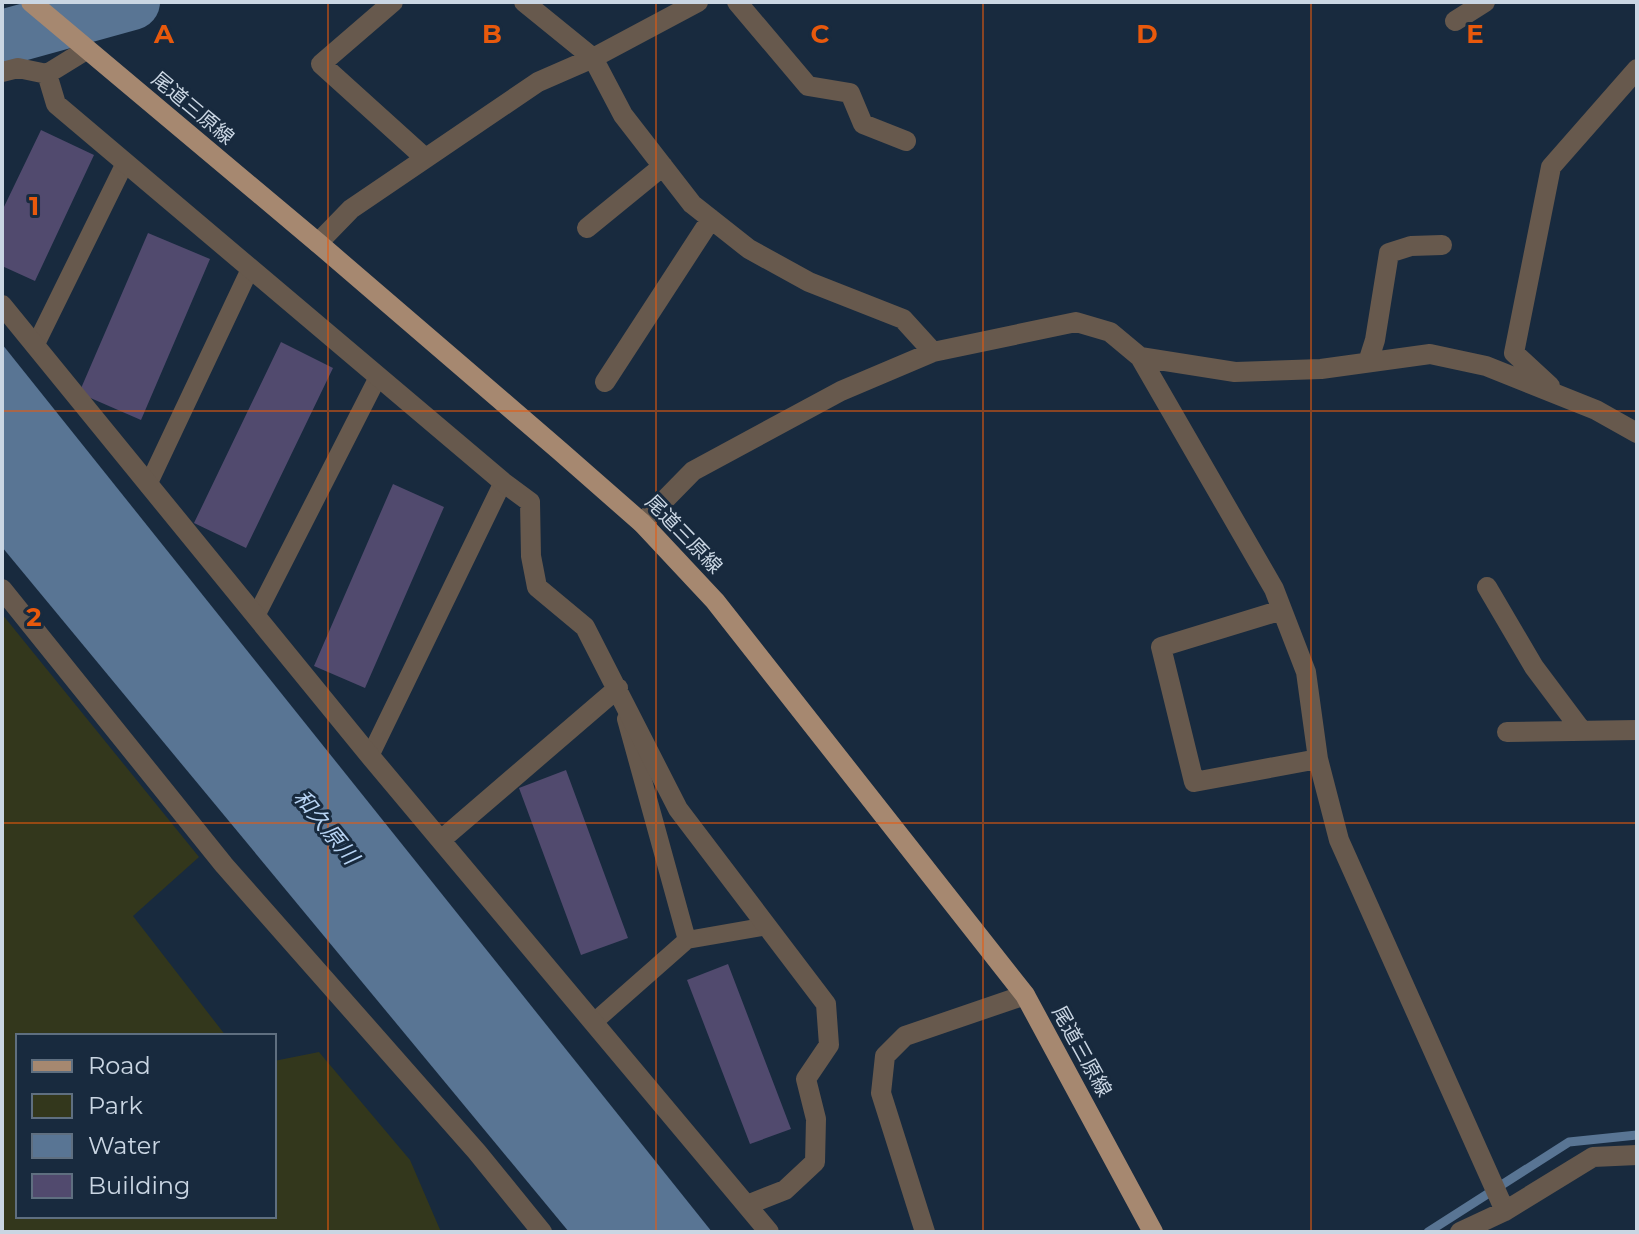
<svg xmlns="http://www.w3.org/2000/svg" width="1639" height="1234" viewBox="0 0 1639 1234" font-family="Montserrat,'Noto Sans JP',sans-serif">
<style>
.green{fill:#33371c}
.water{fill:#597594}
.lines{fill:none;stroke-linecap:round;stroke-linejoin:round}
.stream{stroke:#597594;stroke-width:9}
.river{stroke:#597594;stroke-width:56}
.building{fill:#514a6e}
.lane{stroke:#67594d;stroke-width:18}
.street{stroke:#67594d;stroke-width:20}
.primary{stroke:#a68870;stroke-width:20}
.grid{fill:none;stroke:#e8590c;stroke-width:2;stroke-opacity:0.55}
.labels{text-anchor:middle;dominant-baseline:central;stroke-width:6;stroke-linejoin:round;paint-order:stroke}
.street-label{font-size:20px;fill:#cad6e3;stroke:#182a3e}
.water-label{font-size:22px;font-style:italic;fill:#b8d4f4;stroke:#182a3e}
.grid-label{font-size:26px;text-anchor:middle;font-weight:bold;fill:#e8590c;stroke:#182a3e;stroke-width:6;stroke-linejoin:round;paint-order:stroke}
</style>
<rect width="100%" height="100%" fill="#182a3e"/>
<path class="green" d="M 2,614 L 199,857 L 133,916 L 226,1036 L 18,1036 L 18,1216 L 274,1216 L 274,1061 L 319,1052 L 410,1160 L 441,1232 L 2,1232 Z"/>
<path class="water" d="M 2,344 L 712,1232 L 569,1232 L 2,547 Z"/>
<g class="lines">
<path class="stream" d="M 1428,1232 L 1569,1142 L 1637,1135"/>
<path class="river" d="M 2,38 L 132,2"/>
</g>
<path class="building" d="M 41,130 L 94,155 L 35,281 L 2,266 L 2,211 Z
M 148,233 L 210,259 L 141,420 L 79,393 Z
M 281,342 L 333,368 L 246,548 L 194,523 Z
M 393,484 L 444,507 L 365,688 L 314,666 Z
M 566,770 L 628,938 L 581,955 L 519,788 Z
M 728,964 L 791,1129 L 750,1144 L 687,980 Z"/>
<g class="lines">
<path class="lane" d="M 35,346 L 125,163
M 148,485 L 250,269
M 256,616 L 378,377
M 370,756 L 503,482
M 687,940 L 767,926
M 594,1022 L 687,940 L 626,719"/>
<path class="street" d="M 393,2 L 321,64 L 425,158
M 524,2 L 593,58 L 623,115 L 692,204 L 749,249 L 809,282 L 903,319 L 933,352
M 737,2 L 808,86 L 850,93 L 863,124 L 906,141
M 1455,21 L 1485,2
M 2,72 L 18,68 L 47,74 L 86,50
M 47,74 L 56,104 L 503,482 L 530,502 L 531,556 L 537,587 L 585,627 L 678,809 L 826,1004 L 829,1045 L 806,1079 L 816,1119 L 815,1162 L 785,1190 L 747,1205
M 587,228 L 663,166
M 318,243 L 351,209 L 538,82 L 593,58 L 698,2
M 2,305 L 370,756 L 769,1232
M 1140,357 L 1274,589 L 1306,672 L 1318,759 L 1339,840 L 1505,1211
M 1368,362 L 1375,340 L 1389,253 L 1411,246 L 1442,245
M 605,382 L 711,219
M 1550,386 L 1514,353 L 1551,167 L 1637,69
M 642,523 L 693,471 L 841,391 L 933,352 L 1076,322 L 1110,332 L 1140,357 L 1235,372 L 1321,369 L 1430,354 L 1486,366 L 1596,410 L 1637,433
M 1487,587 L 1534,667 L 1582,731
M 2,589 L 224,865 L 477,1152 L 542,1232
M 1282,610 L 1161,647 L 1194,782 L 1318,759
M 1507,732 L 1637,730
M 441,840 L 618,688
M 925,1232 L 881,1093 L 885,1056 L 905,1036 L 1025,995
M 1460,1232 L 1505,1211 L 1593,1157 L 1637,1155"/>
<path class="primary" d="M 31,2 L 318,243 L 560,451 L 642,523 L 715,601 L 1025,995 L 1153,1232"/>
</g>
<path class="grid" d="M 328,2 L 328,1232M 656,2 L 656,1232M 983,2 L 983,1232M 1311,2 L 1311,1232M 2,411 L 1637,411M 2,823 L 1637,823"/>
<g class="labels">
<g class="street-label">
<text transform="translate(193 108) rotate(40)">尾道三原線</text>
<text transform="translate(684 534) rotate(46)">尾道三原線</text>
<text transform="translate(1082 1051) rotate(61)">尾道三原線</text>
</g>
<g class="water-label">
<text transform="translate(326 827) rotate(51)">和久原川</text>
</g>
</g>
<g class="grid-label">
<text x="164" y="43">A</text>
<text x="492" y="43">B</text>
<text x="820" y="43">C</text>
<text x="1147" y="43">D</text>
<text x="1475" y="43">E</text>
<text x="34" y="215">1</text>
<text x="34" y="626">2</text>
</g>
<rect width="1639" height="1234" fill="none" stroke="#cad6e3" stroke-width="8"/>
<rect x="16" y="1034" width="260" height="184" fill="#182a3e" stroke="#5f6f80" stroke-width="2"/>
<rect x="32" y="1060" width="40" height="12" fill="#a68870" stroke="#5f6f80" stroke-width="2"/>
<text x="88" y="1074" font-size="24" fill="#cad6e3">Road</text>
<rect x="32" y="1094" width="40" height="24" fill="#33371c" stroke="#5f6f80" stroke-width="2"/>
<text x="88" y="1114" font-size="24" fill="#cad6e3">Park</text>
<rect x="32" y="1134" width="40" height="24" fill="#597594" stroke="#5f6f80" stroke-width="2"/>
<text x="88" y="1154" font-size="24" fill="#cad6e3">Water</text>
<rect x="32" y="1174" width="40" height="24" fill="#514a6e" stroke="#5f6f80" stroke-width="2"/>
<text x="88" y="1194" font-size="24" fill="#cad6e3">Building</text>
</svg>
